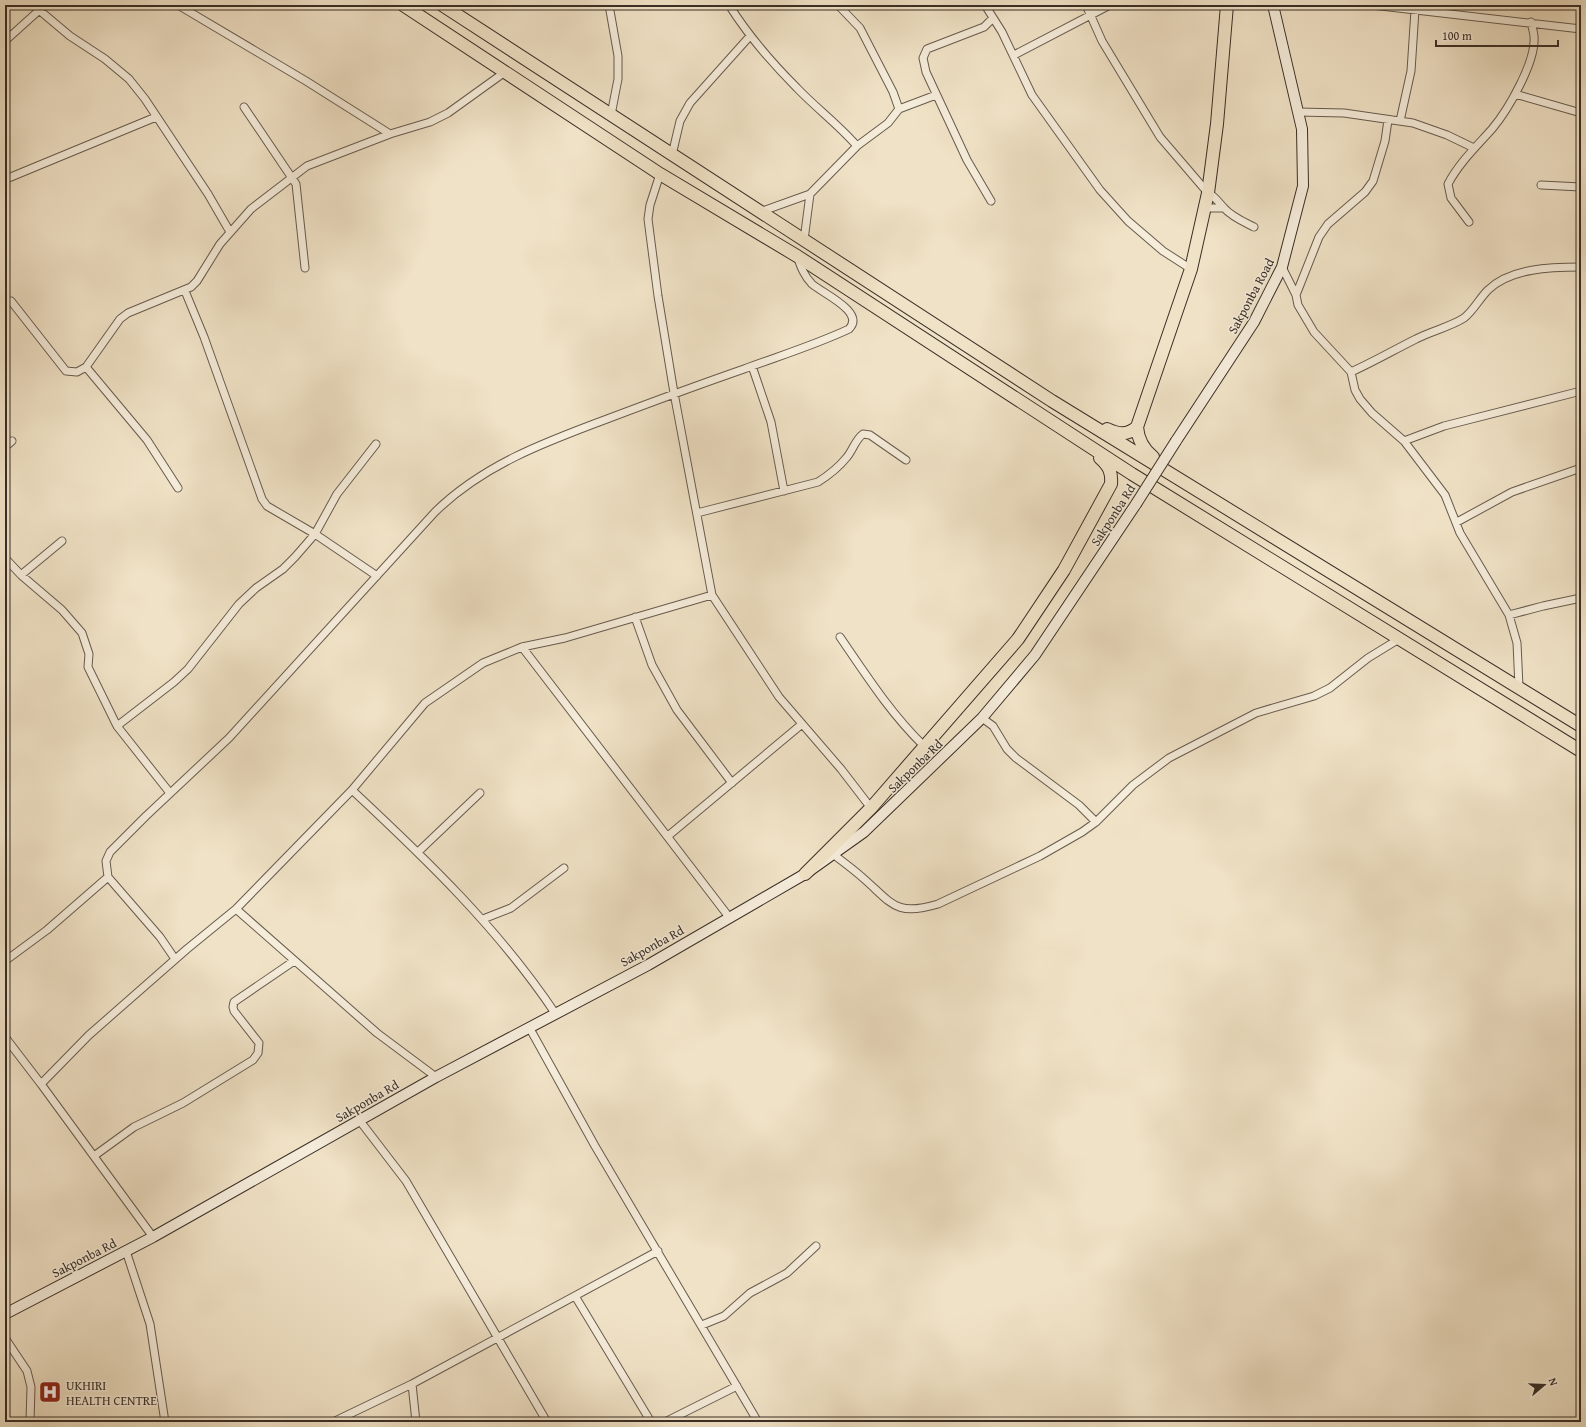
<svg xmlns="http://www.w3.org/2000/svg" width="1586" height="1427" viewBox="0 0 1586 1427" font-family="'Gentium Book Plus',serif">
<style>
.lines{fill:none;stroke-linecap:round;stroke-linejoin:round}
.minor-casing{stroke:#675b4e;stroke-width:9}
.secondary-casing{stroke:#392e26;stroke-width:12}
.trunk-casing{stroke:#392e26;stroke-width:14}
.minor{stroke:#f5ecda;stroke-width:7}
.secondary{stroke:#f5ecda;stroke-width:10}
.trunk{stroke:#f0e2c6;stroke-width:12}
.secondary-bridge-casing{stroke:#392e26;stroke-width:12;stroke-linecap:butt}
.secondary-bridge{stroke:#f5ecda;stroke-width:10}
.labels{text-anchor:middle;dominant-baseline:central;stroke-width:3;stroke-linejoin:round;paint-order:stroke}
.street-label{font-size:13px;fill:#392e26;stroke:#f5ecda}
.poi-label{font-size:13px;fill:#392e26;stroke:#f5ecda;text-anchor:start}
</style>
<rect width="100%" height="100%" fill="#f0e2c6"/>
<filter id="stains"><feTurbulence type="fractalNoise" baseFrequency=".005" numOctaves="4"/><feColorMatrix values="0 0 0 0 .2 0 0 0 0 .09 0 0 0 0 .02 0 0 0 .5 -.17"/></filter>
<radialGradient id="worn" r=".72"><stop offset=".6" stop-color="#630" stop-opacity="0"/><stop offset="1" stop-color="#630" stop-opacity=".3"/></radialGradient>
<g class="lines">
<g class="minor-casing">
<path id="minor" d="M 178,5 L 306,81 L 390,134
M 609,5 L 618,56 L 618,79 L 611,115
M 729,5 C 748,35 772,63 797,88 C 816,108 839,125 857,146
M 985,5 L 1002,32 L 1032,95 L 1100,190 L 1128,221 L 1163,251 L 1191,269
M 1086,5 L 1102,41 L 1160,137 L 1208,193 C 1216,197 1218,202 1224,208 C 1232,217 1244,222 1254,227
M 1372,5 L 1581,29
M 39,10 L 70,36 L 105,59 L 129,79 L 145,99 L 208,194 L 230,232
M 5,41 L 45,5
M 1014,55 L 1110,5
M 1515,94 L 1581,113
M 244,107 L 296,184 L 305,268
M 899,109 L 936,95
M 1298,112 L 1344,113 L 1413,123 L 1447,135 L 1474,148
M 1400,121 L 1411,71 L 1415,10
M 672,155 L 680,121 L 690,103 L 750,36
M 660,174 L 650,205 L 648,219 L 658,296 L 674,393 L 712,595 L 779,697 L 841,769 L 871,808
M 6,179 L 156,117
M 1541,185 L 1581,187
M 991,201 L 967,160 L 926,72 L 923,58 L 927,49 L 984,27 L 993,18
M 1204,208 L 1224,208
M 760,212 L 810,194 L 857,146 L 888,123 L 899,109 L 893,92 L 860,28 L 838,5
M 1469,222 L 1451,198 L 1448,184 C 1459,163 1476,147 1492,129 C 1508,110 1536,62 1534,37 C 1534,33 1532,27 1531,22
M 804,240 L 810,194
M 1282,267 L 1296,295 L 1298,305 L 1314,332 L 1351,372 L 1355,390 L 1360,399 L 1372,413 L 1404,441 L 1445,495 L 1460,533 L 1509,615 L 1517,643 L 1519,687
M 185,291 L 204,337 L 262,499 L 267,506 L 315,534 L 377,576
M 1296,295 L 1319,237 L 1328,224 L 1365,192 L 1373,181 L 1385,141 L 1388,120
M 11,301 L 66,371 L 77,372 L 86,367
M 752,366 L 771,422 L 784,491
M 1351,372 C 1373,362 1394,350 1416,339 C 1431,331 1450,327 1464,318 C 1474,310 1479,299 1488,290 C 1511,268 1551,267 1581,267
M 1404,441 L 1444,426 L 1581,391
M 5,447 L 12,441
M 178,488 L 147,440 L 86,367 L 120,319 L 128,313 L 191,287 L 197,281 L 220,244 L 251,209 L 307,166 L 390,134 L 430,122 L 448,113 L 505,72
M 697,513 L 818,482 C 829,475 839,467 847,457 C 853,450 855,440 863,434 L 870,435 L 906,460
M 1457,522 L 1512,492 L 1581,468
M 5,558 L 21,575 L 62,610 L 82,633 L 89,654 L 88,667 L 117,726 L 170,793
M 21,575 L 62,541
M 1509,615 L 1543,606 L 1581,598
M 635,617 L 652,665 L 677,710 L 732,783
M 840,637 C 866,675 891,714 924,746
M 522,647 L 729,917
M 982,718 L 993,726 L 1007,749 L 1016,758 L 1079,805 L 1096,822
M 117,726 L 174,682 L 188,669 L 239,604 L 256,588 L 283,569 L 295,557 L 315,534 L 337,494 L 376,444
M 352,790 C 426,859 498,928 555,1013
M 668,836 L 802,724
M 418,852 L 480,793
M 833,854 C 843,862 853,869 863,878 C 892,903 895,917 938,904 L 1040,856 L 1082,832 L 1096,822 L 1133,785 L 1169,758 L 1256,713 L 1314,696 L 1330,688 L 1368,658 L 1399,639
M 236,909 L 377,1033 L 436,1077
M 483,919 L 511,908 L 564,868
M 175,959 L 160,937 L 108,877 L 106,861 L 110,852 L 146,816 L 229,738 L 435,512 C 483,465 545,442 607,419 C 652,402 698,385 744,369 C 779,356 815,345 849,329 C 866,312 822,293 812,284 C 804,276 801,267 797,256
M 5,961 L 47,930 L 108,877
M 529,1027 L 595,1146 L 758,1422
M 5,1037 L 41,1084
M 360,1121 L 406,1181 L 547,1422
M 94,1156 L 134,1127 L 183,1103 L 253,1060 L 258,1053 L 259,1043 L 234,1011 L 233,1007 L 234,1002 L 294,961
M 153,1237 L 41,1084 L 89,1035 L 187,949 L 236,909 L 352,790 L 425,703 L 483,663 L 522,647 L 565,638 L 712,595
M 126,1251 L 150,1324 L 165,1422
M 575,1296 L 651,1422
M 702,1325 L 724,1316 L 750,1293 L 787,1273 L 816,1246
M 5,1338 L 27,1371 L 31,1387 L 30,1422
M 412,1384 L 416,1422
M 333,1422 L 412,1384 L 658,1251
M 665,1422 L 737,1386"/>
</g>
<g class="secondary-casing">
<path id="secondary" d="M 1176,441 L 1254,322 L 1282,267 L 1303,186 L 1302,129 L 1273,5
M 5,1314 L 153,1237 L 436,1077 L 648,965 L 805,874 L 864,832 L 982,718 L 1035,655 L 1136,504"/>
</g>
<g class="trunk-casing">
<path id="trunk" d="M 403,5 L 660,174 L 797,256 L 1132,474 L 1581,751
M 442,5 L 1052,401 L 1581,726
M 1107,429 C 1118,434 1127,436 1137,427
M 1153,457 C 1143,449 1138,439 1137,427 L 1191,269 L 1208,193 L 1217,124 L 1227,5
M 805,874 L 871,808 L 1018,639 L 1064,570 L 1111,484 C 1112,472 1109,466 1100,458"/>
</g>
<use href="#minor" class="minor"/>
<use href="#secondary" class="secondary"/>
<use href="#trunk" class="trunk"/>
<g class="secondary-bridge-casing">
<path id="secondary-bridge" d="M 1136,504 L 1176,441"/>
</g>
<use href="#secondary-bridge" class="secondary-bridge"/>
</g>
<defs>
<g id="hospital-square" transform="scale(1.15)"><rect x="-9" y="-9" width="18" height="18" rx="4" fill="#8f2418" stroke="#f5ecda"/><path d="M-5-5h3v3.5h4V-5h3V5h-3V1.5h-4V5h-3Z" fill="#fff"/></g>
</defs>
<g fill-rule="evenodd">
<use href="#hospital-square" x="50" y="1392"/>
</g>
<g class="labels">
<g class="street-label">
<text transform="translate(1251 296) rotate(-62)">Sakponba Road</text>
<text transform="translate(1113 515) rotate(-57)">Sakponba Rd</text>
<text transform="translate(915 766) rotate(-44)">Sakponba Rd</text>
<text transform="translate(652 946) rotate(-29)">Sakponba Rd</text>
<text transform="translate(367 1101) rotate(-30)">Sakponba Rd</text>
<text transform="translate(84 1258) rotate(-27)">Sakponba Rd</text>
</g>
<g class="poi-label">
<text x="66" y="1385">UKHIRI<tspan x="66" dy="15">HEALTH CENTRE</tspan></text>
</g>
</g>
<rect width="1586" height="1427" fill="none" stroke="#f0e2c6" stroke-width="20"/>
<rect x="6" y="6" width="1574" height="1415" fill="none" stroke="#392e26" stroke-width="2"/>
<rect x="10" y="10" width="1566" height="1407" fill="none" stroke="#392e26"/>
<g transform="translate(1544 1385) rotate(71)" stroke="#f5ecda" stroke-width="3" paint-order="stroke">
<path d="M0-3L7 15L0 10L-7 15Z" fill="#392e26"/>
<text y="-6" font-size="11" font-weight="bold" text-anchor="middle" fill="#392e26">N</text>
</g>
<path d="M1436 40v6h122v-6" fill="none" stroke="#392e26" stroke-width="2"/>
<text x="1442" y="40" font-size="12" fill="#392e26" stroke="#f5ecda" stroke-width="3" paint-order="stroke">100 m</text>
<rect width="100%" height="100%" filter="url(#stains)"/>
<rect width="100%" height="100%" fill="url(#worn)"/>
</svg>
